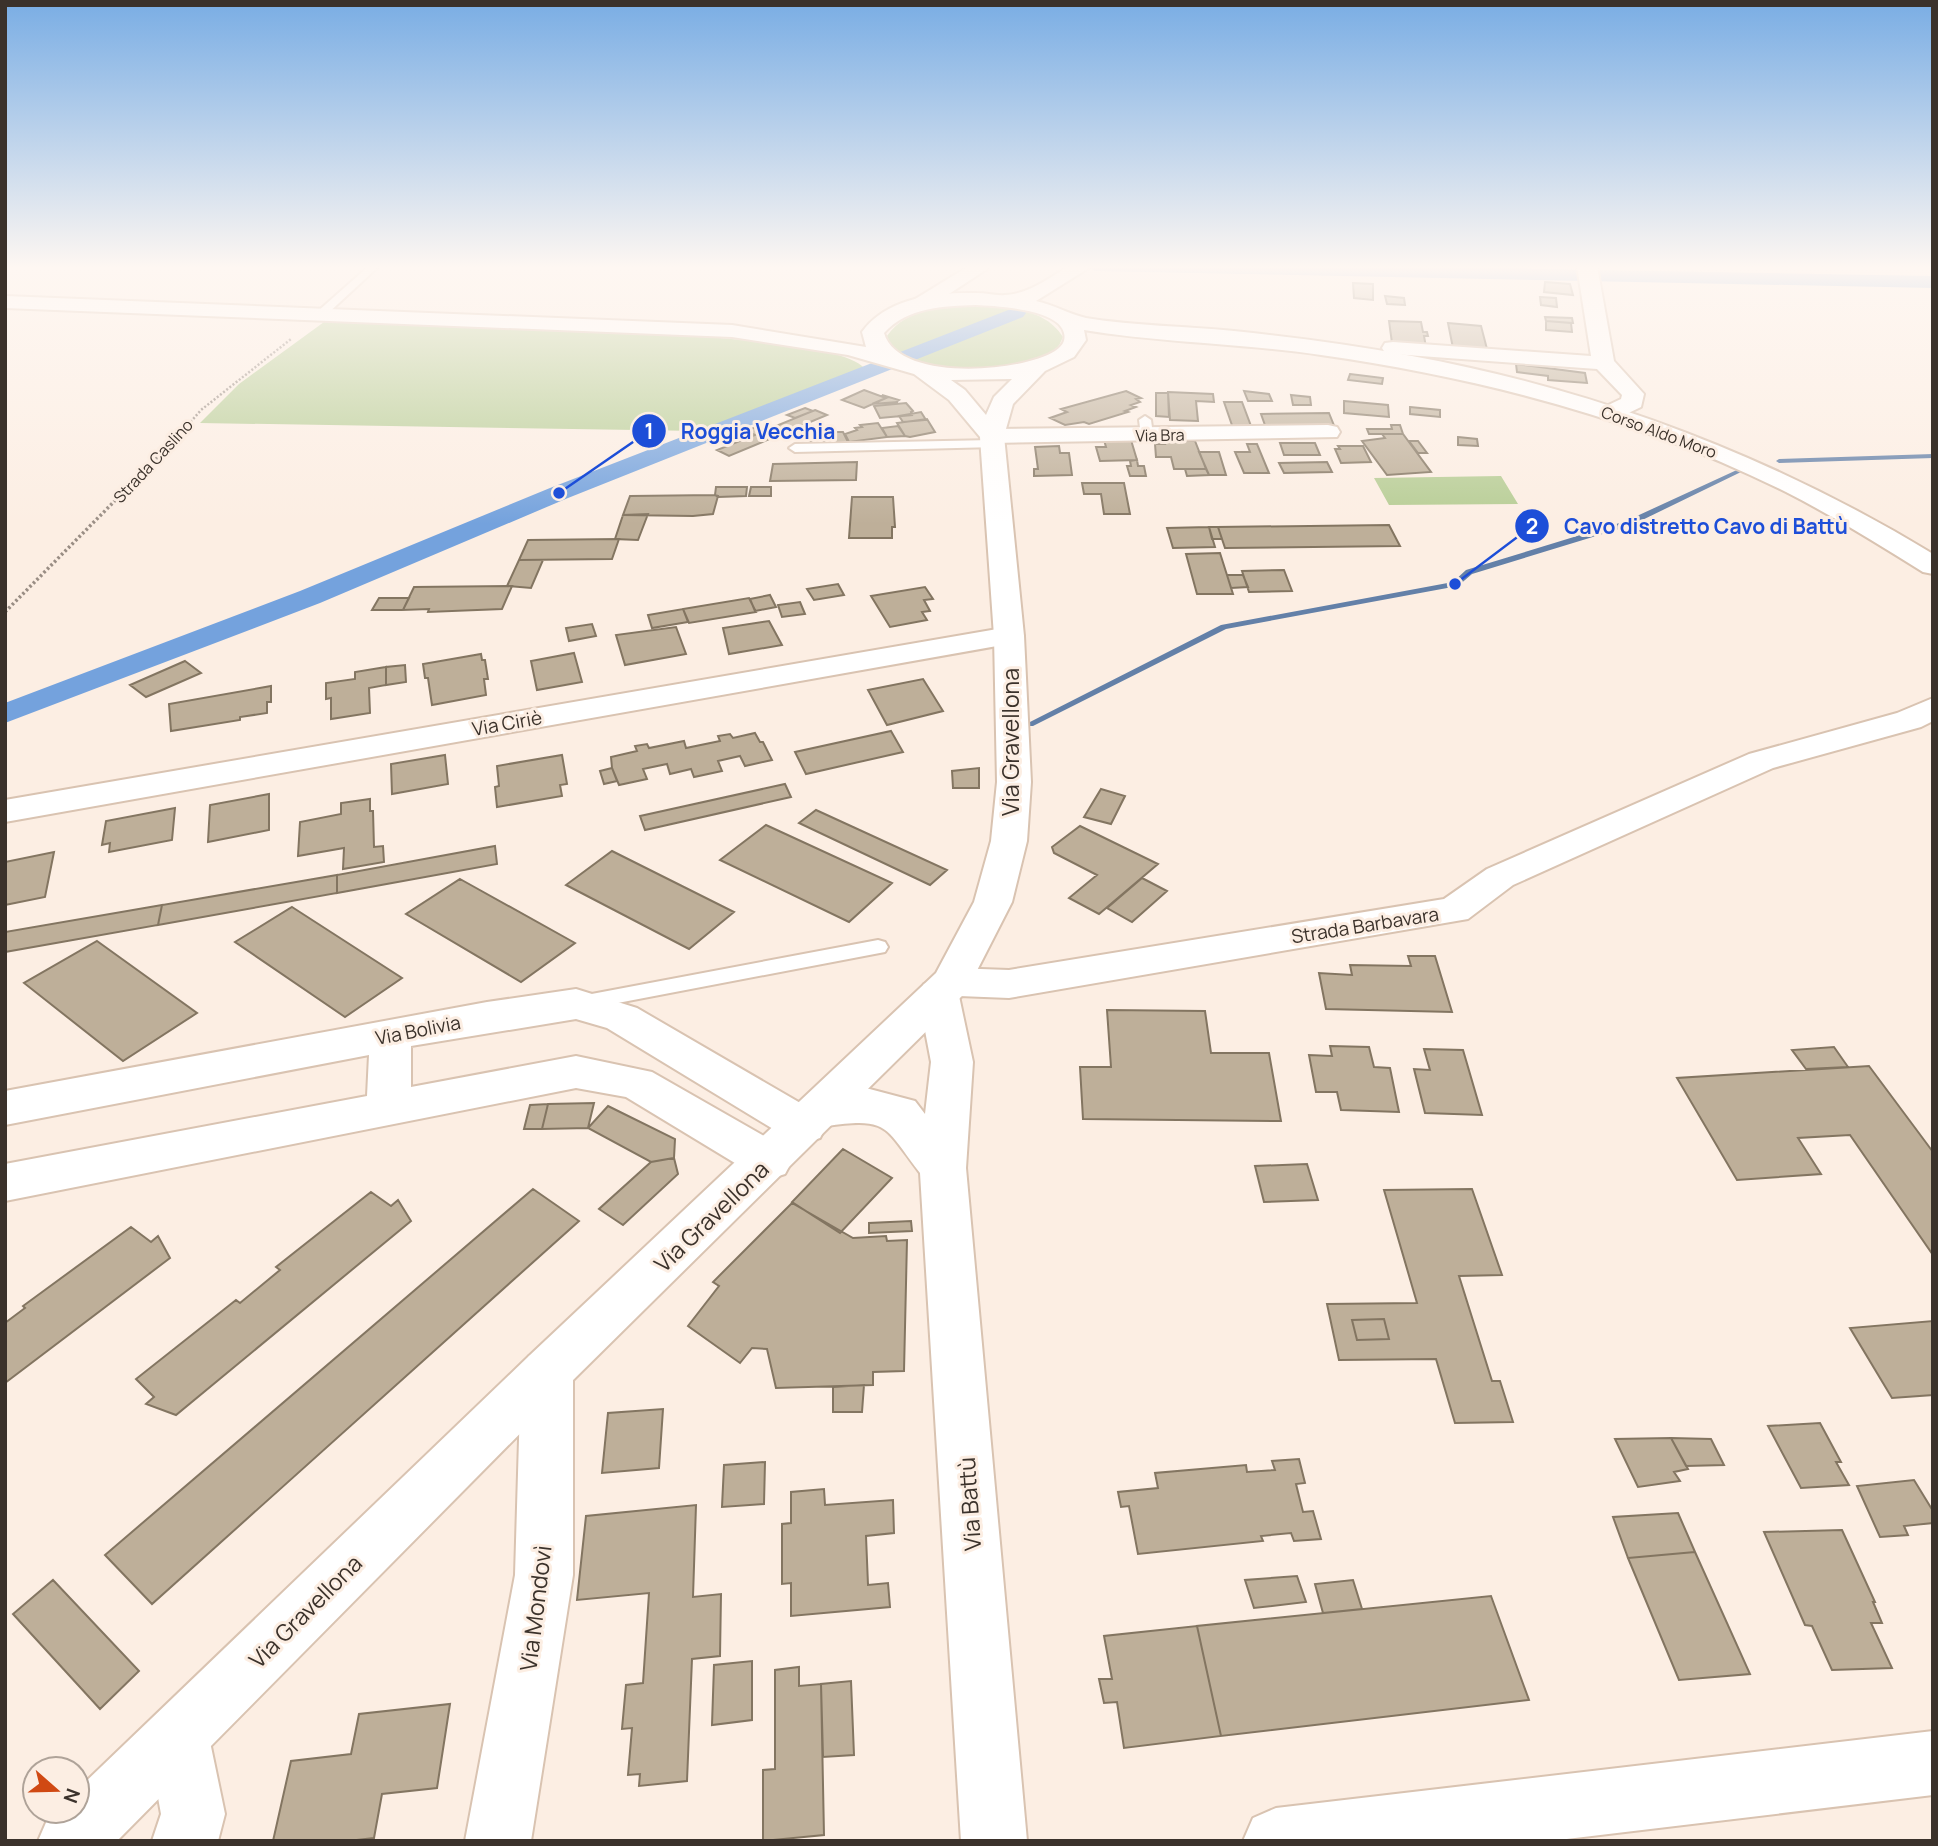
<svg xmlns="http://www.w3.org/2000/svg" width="1938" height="1846" viewBox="0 0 1938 1846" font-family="Manrope,sans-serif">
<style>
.green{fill:#b7cd95}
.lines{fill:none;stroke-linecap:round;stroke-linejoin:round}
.stream{fill:#6380a8;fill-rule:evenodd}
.canal{fill:#74a2dd;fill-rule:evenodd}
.building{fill:#beaf99;stroke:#837561;stroke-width:2}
.lane-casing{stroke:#d9c3b1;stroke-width:4}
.street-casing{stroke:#d9c3b1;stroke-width:4}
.secondary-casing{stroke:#d9c3b1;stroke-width:4}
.path-far1{stroke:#998d84;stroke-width:2.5;stroke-dasharray:2 2;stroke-linecap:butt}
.path{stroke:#998d84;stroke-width:3.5;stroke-dasharray:2.5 2.5;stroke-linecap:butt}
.lane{fill:#fff;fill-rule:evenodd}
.street{fill:#fff;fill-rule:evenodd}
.secondary{fill:#fff;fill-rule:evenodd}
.labels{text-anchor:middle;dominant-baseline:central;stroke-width:6;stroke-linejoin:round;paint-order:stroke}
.far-street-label{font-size:16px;fill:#3b322b;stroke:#fceee3}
.street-label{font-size:19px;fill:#3b322b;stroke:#fceee3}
.near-street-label{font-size:23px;fill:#3b322b;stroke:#fceee3}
.leader{fill:none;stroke:#1d4ed8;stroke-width:2.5}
.callout-dot{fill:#1d4ed8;stroke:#fceee3;stroke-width:2.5}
.mark-label{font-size:21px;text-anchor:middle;font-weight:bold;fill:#fff}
.callout-label{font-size:21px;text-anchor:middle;font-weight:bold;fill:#1d4ed8;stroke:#fceee3;stroke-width:6;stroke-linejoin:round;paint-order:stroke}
</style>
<rect width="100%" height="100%" fill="#fceee3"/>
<path class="green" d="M 976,305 C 1007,307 1045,308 1063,337 C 1061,341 1059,347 1055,350 C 1023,377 926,377 895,350 C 891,346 889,341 887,336 C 907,307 945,307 976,305 Z
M 324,322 C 396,325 467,327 538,330 C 593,333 833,334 864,368 L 700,431 L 200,423 L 239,384 Z
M 1501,476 L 1518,504 L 1389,505 L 1374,478 Z"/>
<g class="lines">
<path class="stream" d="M 1933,454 L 1933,458 L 1779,463 L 1776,461 L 1779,459 Z
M 1739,469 L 1742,471 L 1741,472 L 1632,525 L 1472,574 L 1458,586 L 1226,629 L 1033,726 L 1027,726 L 1026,724 L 1221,625 L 1453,582 L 1466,570 L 1626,521 Z"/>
<path class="canal" d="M 1086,266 L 1376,266 L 1933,276 L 1933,288 L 1095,271 Z
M 1016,307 L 1023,309 L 1026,313 L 1023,317 L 568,498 L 320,603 L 5,723 L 5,703 L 300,591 L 550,488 Z"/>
</g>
<path class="building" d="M 1545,282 L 1570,284 L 1573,295 L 1544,292 Z
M 1353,283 L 1373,284 L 1373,300 L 1354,298 Z
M 1385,296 L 1404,298 L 1405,305 L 1387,304 Z
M 1540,297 L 1556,298 L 1557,307 L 1541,305 Z
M 1545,317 L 1572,318 L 1573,323 L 1546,321 Z
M 1389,321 L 1421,322 L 1423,332 L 1427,332 L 1428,336 L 1424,336 L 1426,347 L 1392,343 Z
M 1546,321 L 1571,323 L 1572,332 L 1546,330 Z
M 1448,323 L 1481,326 L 1487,349 L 1453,348 Z
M 1516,364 L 1585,373 L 1587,383 L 1548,380 L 1548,376 L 1517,372 Z
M 1350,374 L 1383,378 L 1382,384 L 1348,380 Z
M 864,390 L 886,398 L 864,408 L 842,400 Z
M 1126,391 L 1141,398 L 1136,399 L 1140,402 L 1131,405 L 1136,407 L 1125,411 L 1128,412 L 1089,424 L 1084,422 L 1065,425 L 1050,418 L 1067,412 L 1061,409 Z
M 1244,391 L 1269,394 L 1272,401 L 1248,401 Z
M 1168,392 L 1213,394 L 1214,402 L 1196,401 L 1198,421 L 1170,420 Z
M 1156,393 L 1168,393 L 1169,417 L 1156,416 Z
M 882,395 L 899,400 L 896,402 L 898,402 L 872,404 L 886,398 Z
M 1291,395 L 1310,397 L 1311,405 L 1293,405 Z
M 1344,401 L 1388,405 L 1389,417 L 1344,413 Z
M 1224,402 L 1242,402 L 1251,426 L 1248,426 L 1250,431 L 1234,431 Z
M 906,403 L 913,411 L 911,412 L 912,415 L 880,418 L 874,406 Z
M 1410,407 L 1440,410 L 1440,417 L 1410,414 Z
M 805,408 L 813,411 L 795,418 L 787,415 Z
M 815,410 L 827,415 L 729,456 L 717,450 L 755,435 L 746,431 L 756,427 L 764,431 Z
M 921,412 L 926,420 L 903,422 L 899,416 Z
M 1329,413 L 1335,428 L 1266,428 L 1261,414 Z
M 927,419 L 935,432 L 910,437 L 905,436 L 897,423 Z
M 878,423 L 887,437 L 849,442 L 845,434 L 857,430 L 855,428 L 862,427 L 860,425 Z
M 1391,425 L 1400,425 L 1403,434 L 1369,434 L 1367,429 L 1392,429 Z
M 898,426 L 905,436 L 887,437 L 882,428 Z
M 827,432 L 843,432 L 848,442 L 809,442 L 810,434 Z
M 1382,434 L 1403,434 L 1431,472 L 1387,475 L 1362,441 L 1385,438 Z
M 1458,437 L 1477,439 L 1478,446 L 1458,445 Z
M 1104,440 L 1131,440 L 1137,460 L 1100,461 L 1096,447 L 1106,447 Z
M 1164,441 L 1195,441 L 1206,469 L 1174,469 L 1171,457 L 1156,457 L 1155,444 L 1165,444 Z
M 1409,441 L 1418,441 L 1427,453 L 1418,453 Z
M 1280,443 L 1315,443 L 1320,455 L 1284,455 Z
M 1247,444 L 1257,444 L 1269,473 L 1244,473 L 1235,452 L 1250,452 Z
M 1059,446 L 1060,453 L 1069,453 L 1072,475 L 1034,476 L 1034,469 L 1038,469 L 1035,447 Z
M 1338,446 L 1363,446 L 1371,462 L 1341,463 L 1335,449 L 1340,449 Z
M 1199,452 L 1219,452 L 1226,475 L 1209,475 Z
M 1137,460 L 1138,466 L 1144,466 L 1146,476 L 1130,476 L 1127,466 L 1131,466 L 1130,461 Z
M 857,462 L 856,480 L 770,481 L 773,464 Z
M 1327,462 L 1332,472 L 1284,473 L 1279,463 Z
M 1185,469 L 1206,469 L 1209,475 L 1187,476 Z
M 1082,483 L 1124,483 L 1130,514 L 1104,514 L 1101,494 L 1084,494 Z
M 716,487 L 747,487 L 746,496 L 718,497 L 715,495 Z
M 751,487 L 771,487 L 771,496 L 749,496 Z
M 630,496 L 715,495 L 718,496 L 713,514 L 693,516 L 623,515 Z
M 852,497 L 893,497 L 895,527 L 892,527 L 892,538 L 849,538 Z
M 648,514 L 638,540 L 615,539 L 623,515 Z
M 1389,525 L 1400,546 L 1225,548 L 1218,527 Z
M 1209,527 L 1215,547 L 1173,548 L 1167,528 Z
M 1209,527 L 1218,527 L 1222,539 L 1212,539 Z
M 619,539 L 612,559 L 519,560 L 528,540 Z
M 1220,553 L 1233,594 L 1197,594 L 1186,554 Z
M 519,560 L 543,560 L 531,588 L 507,586 Z
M 1284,570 L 1292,591 L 1249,592 L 1242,571 Z
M 1227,575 L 1243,575 L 1248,587 L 1231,588 Z
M 838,584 L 844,595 L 814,600 L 807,589 Z
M 512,586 L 502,609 L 428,612 L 429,609 L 403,610 L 414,587 Z
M 925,587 L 933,599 L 924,600 L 930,611 L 922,612 L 927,620 L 890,627 L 871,596 Z
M 770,595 L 776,607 L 755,611 L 750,599 Z
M 379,598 L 409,598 L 403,610 L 372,610 Z
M 749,598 L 756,612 L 689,623 L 683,609 Z
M 800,602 L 805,614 L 782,617 L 778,605 Z
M 683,609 L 688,622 L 652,628 L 648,615 Z
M 769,621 L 782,645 L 729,654 L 723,628 Z
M 592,624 L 596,636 L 569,641 L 566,628 Z
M 676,627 L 686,654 L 625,665 L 616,635 Z
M 574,653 L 582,682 L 537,690 L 531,661 Z
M 481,654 L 482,660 L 485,660 L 488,679 L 484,679 L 486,695 L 432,705 L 428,678 L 425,678 L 423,664 Z
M 185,661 L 201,673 L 146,697 L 130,685 Z
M 405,665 L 406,682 L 386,685 L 386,667 Z
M 386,667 L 386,685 L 369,688 L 370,713 L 331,719 L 331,698 L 326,699 L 326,683 L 355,679 L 355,672 Z
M 923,679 L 943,711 L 887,725 L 868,690 Z
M 271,686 L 271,702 L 267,702 L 267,713 L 240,717 L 240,720 L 171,731 L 169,704 Z
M 891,731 L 903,752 L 806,774 L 795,752 Z
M 755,733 L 760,742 L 763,742 L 772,760 L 745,766 L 740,756 L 718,761 L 722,771 L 694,777 L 691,769 L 670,774 L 667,764 L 643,769 L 647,779 L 619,785 L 612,768 L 611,757 L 637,751 L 635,746 L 647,744 L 649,748 L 684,741 L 686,748 L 720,741 L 718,736 L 730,734 L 733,738 Z
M 445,755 L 448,784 L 392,794 L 391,764 Z
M 562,755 L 567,784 L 560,785 L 562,796 L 497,807 L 495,787 L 499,786 L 497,766 Z
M 612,768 L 617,781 L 604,784 L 600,771 Z
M 979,768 L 979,788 L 953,788 L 952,771 Z
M 785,784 L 791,797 L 645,830 L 640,816 Z
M 1101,789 L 1125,796 L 1111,824 L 1084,817 Z
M 269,794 L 269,830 L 208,842 L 210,805 Z
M 370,799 L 370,811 L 373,811 L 374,847 L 383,846 L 384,862 L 343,869 L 344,848 L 298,856 L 300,822 L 341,814 L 341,803 Z
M 175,808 L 172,840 L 109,852 L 110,843 L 102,845 L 106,821 Z
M 816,810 L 947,870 L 930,885 L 799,823 Z
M 766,825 L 892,883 L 849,922 L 720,860 Z
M 1080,826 L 1158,864 L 1099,914 L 1069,898 L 1097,875 L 1054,853 L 1052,847 Z
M 495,846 L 497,864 L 337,893 L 337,875 Z
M 612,851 L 734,912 L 689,949 L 566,885 Z
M 54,852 L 45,897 L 5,905 L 5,862 Z
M 337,875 L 337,893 L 158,925 L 162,905 Z
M 1142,878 L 1167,891 L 1132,922 L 1107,908 Z
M 460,879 L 575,943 L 521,982 L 406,914 Z
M 162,905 L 158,925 L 5,952 L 5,932 Z
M 292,907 L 402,978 L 345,1017 L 235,942 Z
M 97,941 L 197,1013 L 123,1061 L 24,983 Z
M 1408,956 L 1435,956 L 1452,1012 L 1326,1009 L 1319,973 L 1352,975 L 1350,965 L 1411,966 Z
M 1107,1010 L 1205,1011 L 1211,1053 L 1269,1053 L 1281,1121 L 1083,1119 L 1080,1067 L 1111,1067 Z
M 1330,1046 L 1369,1047 L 1374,1067 L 1390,1068 L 1399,1112 L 1341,1110 L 1337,1092 L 1316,1092 L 1309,1055 L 1332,1056 Z
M 1834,1047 L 1848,1067 L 1806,1069 L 1792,1050 Z
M 1424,1049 L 1463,1050 L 1482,1115 L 1425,1113 L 1414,1069 L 1430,1070 Z
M 1869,1066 L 1933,1152 L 1933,1255 L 1850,1135 L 1798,1138 L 1821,1174 L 1737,1180 L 1677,1078 Z
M 594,1103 L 588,1128 L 542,1129 L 548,1104 Z
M 548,1104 L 542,1129 L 524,1129 L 530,1105 Z
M 608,1106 L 675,1139 L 674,1158 L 651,1162 L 588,1128 Z
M 843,1149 L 892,1178 L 840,1233 L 792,1202 Z
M 674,1158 L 678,1174 L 623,1225 L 599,1209 L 651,1162 Z
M 1307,1164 L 1318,1200 L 1264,1202 L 1255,1166 Z
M 533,1189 L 579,1221 L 152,1604 L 105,1555 Z
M 1472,1189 L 1502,1275 L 1459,1276 L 1492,1381 L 1500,1381 L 1513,1422 L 1455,1423 L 1436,1359 L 1339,1360 L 1327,1304 L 1417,1303 L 1384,1190 Z
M 371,1192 L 391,1206 L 398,1200 L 411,1221 L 176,1415 L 146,1404 L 154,1397 L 136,1379 L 236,1300 L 240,1303 L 280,1270 L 276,1267 Z
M 792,1203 L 853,1238 L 886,1236 L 887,1241 L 907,1240 L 904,1371 L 873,1372 L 873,1385 L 776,1388 L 767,1349 L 752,1348 L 740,1363 L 688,1326 L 719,1286 L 713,1282 Z
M 911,1221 L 912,1231 L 869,1233 L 869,1223 Z
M 131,1227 L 151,1242 L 158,1236 L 170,1258 L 5,1383 L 5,1323 L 25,1308 L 23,1306 Z
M 1384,1319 L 1389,1339 L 1357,1340 L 1352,1320 Z
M 1933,1321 L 1933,1395 L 1892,1398 L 1850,1328 Z
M 864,1385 L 862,1412 L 833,1412 L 833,1387 Z
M 663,1409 L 659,1468 L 602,1473 L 608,1413 Z
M 1820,1423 L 1841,1462 L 1836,1462 L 1849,1485 L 1801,1488 L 1768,1426 Z
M 1671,1438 L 1711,1439 L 1724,1465 L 1686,1466 Z
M 1671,1438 L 1688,1469 L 1674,1472 L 1680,1481 L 1638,1487 L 1615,1439 Z
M 1299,1459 L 1305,1483 L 1296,1484 L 1303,1512 L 1313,1511 L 1321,1539 L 1294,1541 L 1291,1533 L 1261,1536 L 1263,1541 L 1138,1554 L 1129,1506 L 1121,1507 L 1118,1492 L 1158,1488 L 1155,1473 L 1246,1465 L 1247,1472 L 1275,1470 L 1272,1461 Z
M 765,1462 L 764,1504 L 722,1507 L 724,1465 Z
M 1914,1480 L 1933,1511 L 1933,1523 L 1904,1526 L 1908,1535 L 1880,1537 L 1857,1486 Z
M 824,1489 L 825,1505 L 893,1500 L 894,1533 L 866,1536 L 868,1585 L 888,1583 L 890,1607 L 791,1616 L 791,1583 L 782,1584 L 782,1524 L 791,1523 L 791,1492 Z
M 696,1505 L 693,1597 L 721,1594 L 720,1656 L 692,1659 L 687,1781 L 639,1786 L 640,1774 L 628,1775 L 632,1728 L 622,1729 L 626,1685 L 643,1683 L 649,1593 L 577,1600 L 586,1516 Z
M 1678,1513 L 1695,1552 L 1628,1558 L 1613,1517 Z
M 1842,1530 L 1875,1602 L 1873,1602 L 1882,1623 L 1871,1623 L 1892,1668 L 1832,1670 L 1812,1626 L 1805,1625 L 1764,1532 Z
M 1695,1552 L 1750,1674 L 1679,1680 L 1628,1558 Z
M 1297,1576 L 1306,1602 L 1254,1608 L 1245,1580 Z
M 53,1580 L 139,1671 L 100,1709 L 13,1614 Z
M 1353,1580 L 1362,1609 L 1323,1613 L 1315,1584 Z
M 1491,1596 L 1529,1700 L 1221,1736 L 1197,1626 Z
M 1197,1626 L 1221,1736 L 1124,1748 L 1117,1702 L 1104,1703 L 1099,1679 L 1112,1679 L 1104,1636 Z
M 752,1661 L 752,1720 L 712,1725 L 714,1665 Z
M 799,1667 L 799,1686 L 821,1684 L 824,1835 L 763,1841 L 763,1770 L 775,1769 L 775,1670 Z
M 851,1681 L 854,1755 L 823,1757 L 821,1684 Z
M 450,1704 L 437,1788 L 382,1794 L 374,1838 L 348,1841 L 273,1841 L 291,1761 L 351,1754 L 359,1714 Z"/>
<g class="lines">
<g class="lane-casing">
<path id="lane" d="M 369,266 L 379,266 L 325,316 L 317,316 L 317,312 Z
M 1145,416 L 1151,420 L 1153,435 L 1147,439 L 1141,435 L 1139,420 Z
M 993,440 L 997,441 L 997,447 L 795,452 L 789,448 L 795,444 Z
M 878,940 L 885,942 L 888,947 L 885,952 L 581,1010 L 574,1008 L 571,1003 L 574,998 L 581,996 Z"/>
</g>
<g class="street-casing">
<path id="street" d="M 969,266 L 984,266 L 987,269 L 926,309 L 912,309 L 909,305 L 912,301 Z
M 1577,266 L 1597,266 L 1614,361 L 1644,394 L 1641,407 L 1618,418 L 1602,418 L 1598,413 L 1602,408 L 1621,399 L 1622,395 L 1597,369 L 1393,354 L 1385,353 L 1382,348 L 1385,343 L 1393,342 L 1591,356 Z
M 1328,425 L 1337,427 L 1340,432 L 1337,437 L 992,443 L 983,441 L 980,436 L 983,431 L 992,429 Z
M 1009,627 L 1020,630 L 1024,636 L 1020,642 L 5,822 L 5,800 Z
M 1933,698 L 1933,721 L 1921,727 L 1773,768 L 1513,885 L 1468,919 L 1009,998 L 959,996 L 973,1062 L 966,1168 L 1027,1841 L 961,1841 L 920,1173 C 884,1126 889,1117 826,1126 L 820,1138 L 804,1143 L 788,1138 L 607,1028 L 576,1019 L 411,1046 L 411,1087 L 576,1056 L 652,1072 L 785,1148 L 792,1161 L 785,1174 L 769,1179 L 753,1174 L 626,1097 L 576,1088 L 5,1201 L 5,1164 L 367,1096 L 369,1055 L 5,1125 L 5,1091 L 487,1002 L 576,989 L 637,1008 L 802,1104 L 805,1098 L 862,1087 L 915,1101 L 925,1114 L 931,1062 L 918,994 L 924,984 L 932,981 L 938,972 L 952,968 L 1009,970 L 1444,899 L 1487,869 L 1749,754 L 1897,713 Z
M 547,1349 L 565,1356 L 573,1372 L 573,1575 L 531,1841 L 465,1841 L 515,1575 L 521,1372 L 529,1356 Z
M 178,1706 L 200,1715 L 209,1737 L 225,1814 L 218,1841 L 152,1841 L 161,1814 L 147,1737 L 156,1715 Z
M 1933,1731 L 1933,1795 L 1550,1841 L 1243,1841 L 1253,1818 L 1276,1808 Z"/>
</g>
<g class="secondary-casing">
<path id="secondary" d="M 1069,266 L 1092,266 L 1036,301 C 1054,305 1069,314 1086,318 C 1135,326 1184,326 1234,331 C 1293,337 1353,345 1412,356 C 1597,390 1772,456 1933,554 L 1933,574 L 1923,572 C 1878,544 1833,516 1786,492 C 1640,419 1482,378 1321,355 C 1242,343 1162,343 1084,330 L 1086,340 L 1074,357 L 1045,371 L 1013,404 L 1004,436 L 1024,636 L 1031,782 L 1027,841 L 1012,902 L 966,992 L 565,1388 L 117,1841 L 38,1841 L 48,1818 L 55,1811 L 77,1811 L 77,1790 L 529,1356 L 936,973 L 974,902 L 991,841 L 997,782 L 994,636 L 980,437 L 949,400 L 914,374 L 848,355 L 732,337 L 5,308 L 5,296 L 732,325 L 866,347 L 862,332 C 887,297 938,292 977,293 C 986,293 996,296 1005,295 C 1029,294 1049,278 1069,266 ZM 976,305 C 996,306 1059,309 1064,333 C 1066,341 1062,346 1055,351 C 1020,373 898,382 884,333 C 908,307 943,306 976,305 ZM 1012,379 L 994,397 L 986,415 L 965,390 L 951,380 Z"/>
</g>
<path class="path-far1" d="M 167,449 L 201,410 L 291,339"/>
<path class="path" d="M 5,612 L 168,447"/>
<use href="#lane" class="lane"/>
<use href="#street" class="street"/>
<use href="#secondary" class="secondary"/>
</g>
<linearGradient id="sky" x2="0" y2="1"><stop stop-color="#79ade4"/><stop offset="0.51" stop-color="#fef7f2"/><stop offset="1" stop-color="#fef7f2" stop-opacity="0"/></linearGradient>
<rect width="1938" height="524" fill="url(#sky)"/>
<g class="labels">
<g class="far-street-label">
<text transform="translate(1659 432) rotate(20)">Corso Aldo Moro</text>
<text transform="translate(1160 435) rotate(-1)">Via Bra</text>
<text transform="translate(153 461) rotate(-47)">Strada Caslino</text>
</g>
<g class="street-label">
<text transform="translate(507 723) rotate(-10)">Via Ciriè</text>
<text transform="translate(1365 925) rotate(-9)">Strada Barbavara</text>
<text transform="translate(418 1030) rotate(-11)">Via Bolivia</text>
</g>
<g class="near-street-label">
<text transform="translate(1010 742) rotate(-90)">Via Gravellona</text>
<text transform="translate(711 1216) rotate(-44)">Via Gravellona</text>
<text transform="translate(969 1504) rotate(-94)">Via Battù</text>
<text transform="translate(535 1608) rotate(-83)">Via Mondovì</text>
<text transform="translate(305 1611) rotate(-45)">Via Gravellona</text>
</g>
</g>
<path class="leader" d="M559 493L649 431M1455 584L1532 526"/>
<g class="callout-dot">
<circle cx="559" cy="493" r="7"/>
<circle cx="1455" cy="584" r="7"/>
<circle cx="649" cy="431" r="18"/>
<circle cx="1532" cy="526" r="18"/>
</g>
<g class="mark-label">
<text x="649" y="439">1</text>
<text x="1532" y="534">2</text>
</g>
<g class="callout-label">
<text x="758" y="439">Roggia Vecchia</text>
<text x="1706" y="534">Cavo distretto Cavo di Battù</text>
</g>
<rect width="1938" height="1846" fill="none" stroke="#3b322b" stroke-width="14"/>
<g transform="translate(56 1790) rotate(110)"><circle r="33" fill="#fceee3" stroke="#afa399" stroke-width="2"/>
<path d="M0-5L12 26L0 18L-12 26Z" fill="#d04913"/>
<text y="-10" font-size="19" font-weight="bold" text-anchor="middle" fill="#3b322b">N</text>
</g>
</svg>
